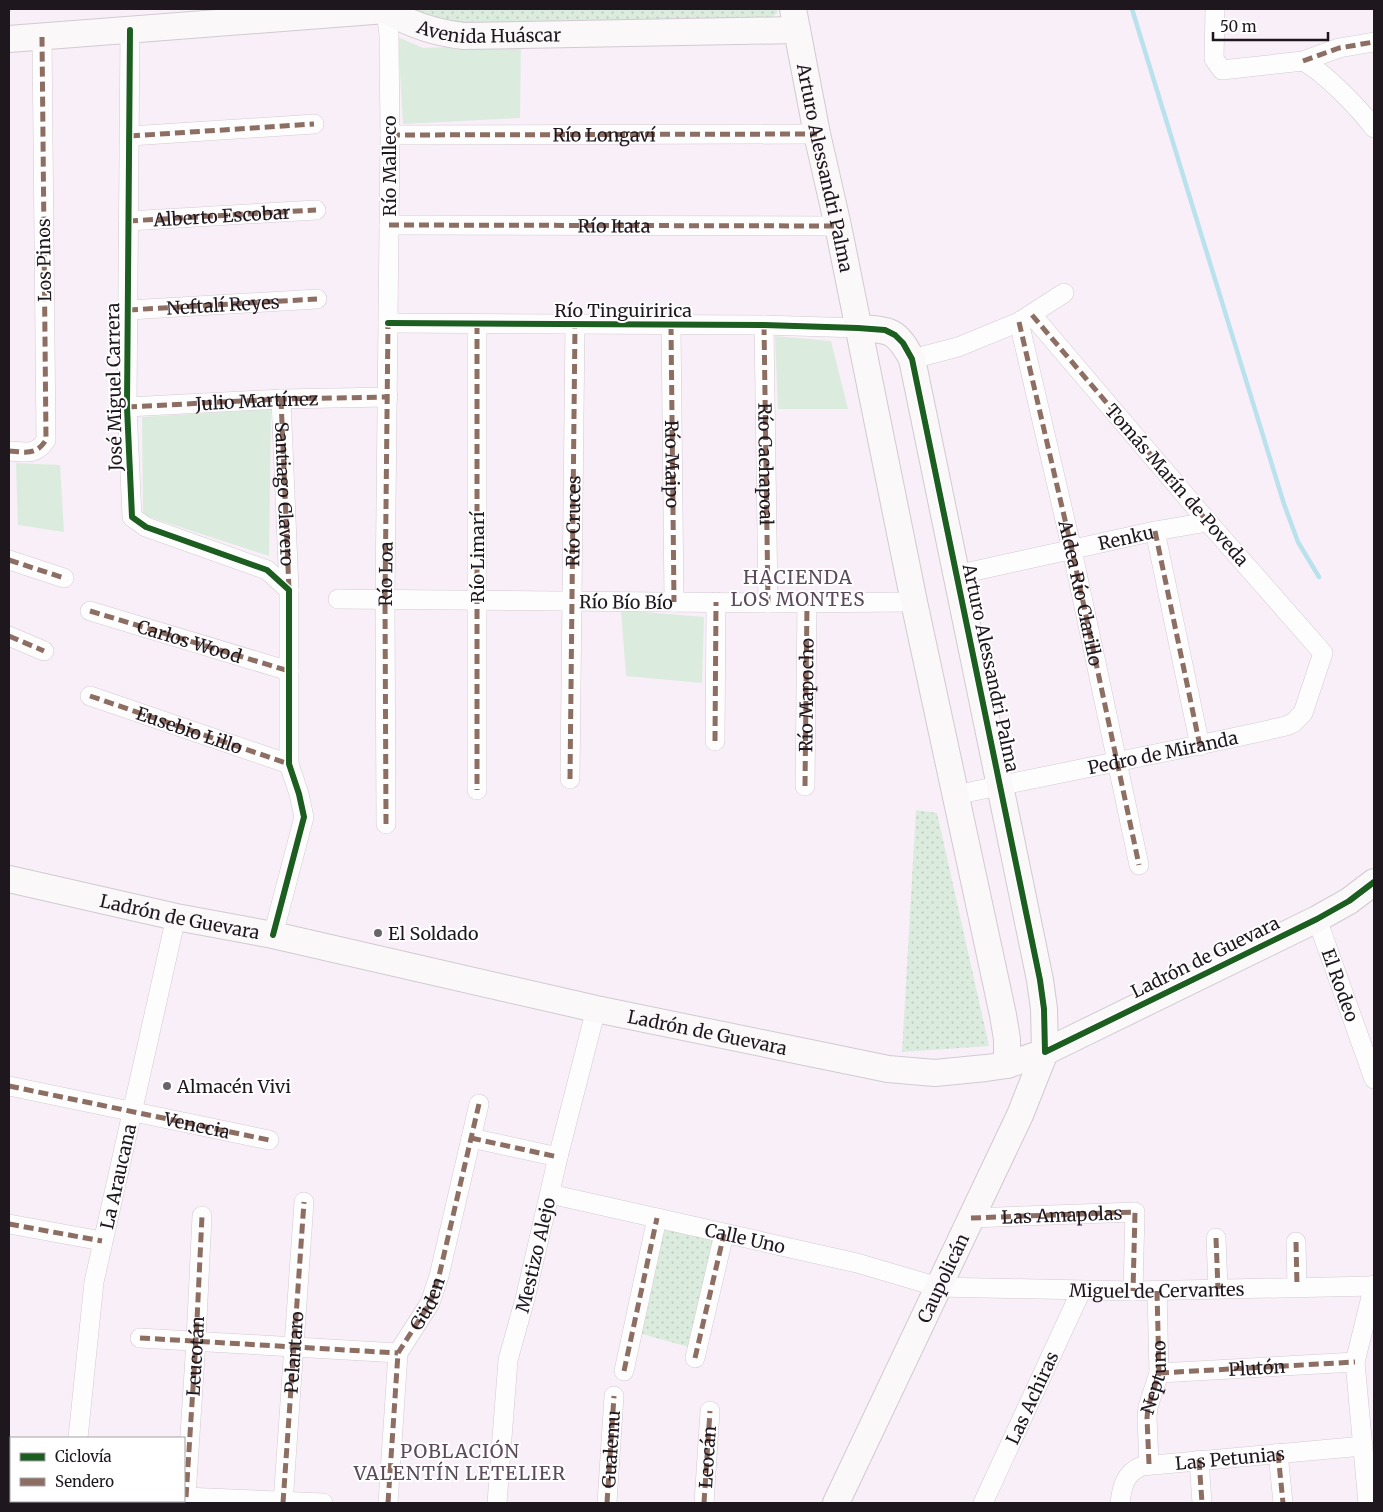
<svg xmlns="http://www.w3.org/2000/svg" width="1383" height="1512" viewBox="0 0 1383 1512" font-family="Merriweather,serif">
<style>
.grass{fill:url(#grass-dots)}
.park{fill:#dbecde}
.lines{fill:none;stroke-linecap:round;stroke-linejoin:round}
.stream{stroke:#bae2ed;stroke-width:4.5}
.street-casing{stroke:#d2cad1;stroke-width:20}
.secondary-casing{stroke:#d2cad1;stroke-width:28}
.street{stroke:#fefdfe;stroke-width:19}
.secondary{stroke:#faf8f8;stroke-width:26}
.quiet{stroke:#8d6e63;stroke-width:5;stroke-dasharray:10 5;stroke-linecap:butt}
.cycleway-casing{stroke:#fff;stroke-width:9}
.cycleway{stroke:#1b5e20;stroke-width:6}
.poi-dot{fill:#6b636a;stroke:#fff;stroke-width:2}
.labels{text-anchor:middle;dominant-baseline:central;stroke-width:4;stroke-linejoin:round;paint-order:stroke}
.street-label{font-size:18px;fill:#1e171e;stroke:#fff}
.poi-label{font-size:18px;fill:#1e171e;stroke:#fff;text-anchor:start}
.neighbourhood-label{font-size:19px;letter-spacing:1px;fill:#5c4a5b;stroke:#fff}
</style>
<defs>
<pattern id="grass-dots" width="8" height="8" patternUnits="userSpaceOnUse" patternTransform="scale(1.25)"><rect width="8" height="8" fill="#dbecde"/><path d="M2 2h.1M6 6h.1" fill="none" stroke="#bccabe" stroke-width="1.8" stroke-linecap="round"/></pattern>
</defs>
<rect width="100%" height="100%" fill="#f9eff8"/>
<path class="grass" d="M 417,9 L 777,9 L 777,13 L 770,19 L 473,27 L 423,17 Z
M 916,810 L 937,813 L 989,1046 L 902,1052 Z
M 666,1224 L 719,1237 L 692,1348 L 639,1333 Z"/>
<path class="park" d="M 398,37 L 423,48 L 521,44 L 520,118 L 403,124 Z
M 775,336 L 831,341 L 848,409 L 778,409 Z
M 271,409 L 269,556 L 143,515 L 142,417 Z
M 16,463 L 60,465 L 64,532 L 18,525 Z
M 621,610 L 704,617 L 702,683 L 626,676 Z"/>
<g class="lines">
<path class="stream" d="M 1132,9 L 1284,504 L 1298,542 L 1319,577"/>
<g class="street-casing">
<g id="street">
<path d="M 1215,9 L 1214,59 L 1222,70 L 1303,61 L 1339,48 L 1374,42"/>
<path d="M 386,10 L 389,35 L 390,135 L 385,599 L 386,824"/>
<path d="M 130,30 L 127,407 L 132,517 L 146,527 L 267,570 L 289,590 L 289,764 L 299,794 L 304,817 L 273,935"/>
<path d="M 1303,61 C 1325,73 1359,108 1374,128"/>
<path id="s1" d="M 390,135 L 817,134"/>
<path d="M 130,136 L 314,124"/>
<path id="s2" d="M 128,221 L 316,210"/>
<path id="s3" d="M 389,225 L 838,226"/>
<path d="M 128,310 L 317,299"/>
<path id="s4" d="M 1019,322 L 1072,550 L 1139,865"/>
<path d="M 388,323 L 764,325 L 858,328"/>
<path d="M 477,324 L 477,790"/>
<path id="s5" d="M 671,325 L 674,602"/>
<path d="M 764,325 L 768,603"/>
<path d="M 912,359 L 958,347 L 1019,322 L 1064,293"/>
<path d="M 281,399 L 289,590"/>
<path id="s6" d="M 127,407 L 281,399 L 388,397"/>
<path d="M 9,451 C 25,452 36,456 46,440 L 42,37"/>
<path d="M 1155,531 L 1200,746"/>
<path d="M 9,560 L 64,578"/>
<path id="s7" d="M 956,575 L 1155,531 L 1208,522"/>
<path id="s8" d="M 338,599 L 768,603 L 914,602"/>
<path d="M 90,611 L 289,671"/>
<path d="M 9,636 L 44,651"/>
<path id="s9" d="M 90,696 L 289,764"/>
<path d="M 715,741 L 716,602"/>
<path id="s10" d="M 570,779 L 575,325"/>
<path id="s11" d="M 805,786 L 807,603"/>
<path id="s12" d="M 956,795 C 1066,771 1176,751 1286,726 L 1293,723 L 1303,713 L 1323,653 L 1208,522 L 1032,315"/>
<path id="s13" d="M 1317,919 L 1374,1079"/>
<path id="s14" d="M 9,1086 L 269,1140"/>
<path d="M 471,1138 L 558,1157"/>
<path id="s15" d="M 550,1194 L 857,1263 L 938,1287 L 1133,1291 L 1374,1286"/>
<path id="s16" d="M 971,1218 L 1135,1212 L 1133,1291"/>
<path d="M 9,1224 L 102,1241"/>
<path d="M 1216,1238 L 1218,1289"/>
<path d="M 1296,1242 L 1297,1286"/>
<path d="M 140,1338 L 398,1353"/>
<path d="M 695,1358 L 724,1234"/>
<path d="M 624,1371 L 657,1218"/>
<path d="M 1159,1373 L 1355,1362"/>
<path id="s17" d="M 78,1438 L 94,1282 L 176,917"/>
<path d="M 1278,1453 L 1283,1503"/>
<path d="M 1199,1460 L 1202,1503"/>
<path d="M 1149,1464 L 1147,1418 L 1148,1407 L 1159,1373 L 1157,1291"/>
<path d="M 9,1486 L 11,1487"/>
<path d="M 184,1497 L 323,1503"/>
<path d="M 186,1497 L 196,1341 L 202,1216"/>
<path d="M 72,1503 L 72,1501"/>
<path id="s18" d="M 283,1503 L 304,1202"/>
<path d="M 388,1503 L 398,1353 L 430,1303 L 439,1276 L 479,1104"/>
<path id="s19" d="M 497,1503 L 508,1360 L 525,1299 L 558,1157 L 596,1009"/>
<path d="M 607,1503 L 614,1396"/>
<path id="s20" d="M 704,1503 L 710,1411"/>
<path id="s21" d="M 983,1503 L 1081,1291"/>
<path id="s22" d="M 1120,1503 C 1122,1486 1125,1473 1142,1466 L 1363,1446"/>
<path d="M 1368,1503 L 1355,1362 L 1374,1285"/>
</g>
</g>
<g class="secondary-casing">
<g id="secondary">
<path id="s23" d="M 793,9 L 817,134 L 838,226 L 914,602 L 1003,1015 L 1007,1039 L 1007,1065"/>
<path id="s24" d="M 9,39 L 386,10 C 411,25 436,33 464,36 L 797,30"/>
<path id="s25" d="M 9,879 L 176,917 L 273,935 L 596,1009 L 888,1069 L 935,1073 L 986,1068 L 1007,1065 L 1045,1052 L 1317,919 L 1349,901 L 1374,882"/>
<path id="s26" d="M 836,1503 L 1020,1115 L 1045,1052 L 1044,1009 L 1040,980 L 912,359 C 896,329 890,330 858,328"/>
</g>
</g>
<use href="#street" class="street"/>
<use href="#secondary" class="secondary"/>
<g class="quiet">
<path d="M 1303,61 L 1339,48 L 1374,42"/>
<path d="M 390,135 L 817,134"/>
<path d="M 130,136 L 314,124"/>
<path d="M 128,221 L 316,210"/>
<path d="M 389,225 L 838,226"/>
<path id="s27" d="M 128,310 L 317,299"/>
<path d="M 1032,315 L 1208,522"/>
<path d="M 1019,322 L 1072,550 L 1139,865"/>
<path d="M 477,324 L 477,790"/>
<path d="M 671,325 L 674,602"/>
<path id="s28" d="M 764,325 L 768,603"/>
<path id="s29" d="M 281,399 L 289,590"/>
<path d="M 127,407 L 281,399 L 388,397"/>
<path d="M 9,451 C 25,452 36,456 46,440 L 42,37"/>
<path d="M 1155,531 L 1200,746"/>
<path d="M 9,560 L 64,578"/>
<path id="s30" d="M 90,611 L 289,671"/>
<path d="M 9,636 L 44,651"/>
<path d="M 90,696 L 289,764"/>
<path d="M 715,741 L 716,602"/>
<path d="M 570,779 L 575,325"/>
<path d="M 805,786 L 807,603"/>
<path id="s31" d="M 386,824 L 385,599 L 388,323"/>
<path d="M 9,1086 L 269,1140"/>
<path d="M 471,1138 L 558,1157"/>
<path d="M 971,1218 L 1135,1212 L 1133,1291"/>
<path d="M 9,1224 L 102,1241"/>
<path d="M 1216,1238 L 1218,1289"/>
<path d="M 1296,1242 L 1297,1286"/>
<path d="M 140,1338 L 398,1353"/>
<path d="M 695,1358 L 724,1234"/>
<path d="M 624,1371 L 657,1218"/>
<path id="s32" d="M 1159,1373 L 1355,1362"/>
<path d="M 1278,1453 L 1283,1503"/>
<path d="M 1199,1460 L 1202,1503"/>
<path id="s33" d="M 1149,1464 L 1147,1418 L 1148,1407 L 1159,1373 L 1157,1291"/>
<path id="s34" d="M 186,1497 L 196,1341 L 202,1216"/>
<path d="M 283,1503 L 304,1202"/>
<path id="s35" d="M 388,1503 L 398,1353 L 430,1303 L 439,1276 L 479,1104"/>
<path id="s36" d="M 607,1503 L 614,1396"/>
<path d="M 704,1503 L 710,1411"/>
</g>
<g class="cycleway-casing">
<path id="cycleway" d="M 130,30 L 127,407 L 132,517 L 146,527 L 267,570 L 289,590 L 289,764 L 299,794 L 304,817 L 273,935
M 388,323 L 764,325 L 858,328 L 885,330 L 895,335 L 903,343 L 912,359 L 1040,980 L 1044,1009 L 1045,1052 L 1317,919 L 1349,901 L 1374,882"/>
</g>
<use href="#cycleway" class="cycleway"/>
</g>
<g class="poi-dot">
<circle cx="378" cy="933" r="5"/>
<circle cx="167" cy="1086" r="5"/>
</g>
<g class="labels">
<g class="street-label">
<text stroke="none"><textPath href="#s24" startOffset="486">Avenida Huáscar</textPath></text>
<text stroke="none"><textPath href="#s1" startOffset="214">Río Longaví</textPath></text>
<text transform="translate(389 166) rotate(-90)">Río Malleco</text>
<text stroke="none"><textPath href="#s23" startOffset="162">Arturo Alessandri Palma</textPath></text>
<text stroke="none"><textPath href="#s2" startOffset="94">Alberto Escobar</textPath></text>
<text stroke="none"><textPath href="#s3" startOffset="225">Río Itata</textPath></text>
<text transform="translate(44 260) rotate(-91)">Los Pinos</text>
<text stroke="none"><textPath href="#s27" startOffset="95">Neftalí Reyes</textPath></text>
<text x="623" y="310">Río Tinguiririca</text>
<text transform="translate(114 387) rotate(-91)">José Miguel Carrera</text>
<text stroke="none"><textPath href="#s6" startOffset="130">Julio Martínez</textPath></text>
<text stroke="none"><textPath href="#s5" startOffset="139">Río Maipo</textPath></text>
<text stroke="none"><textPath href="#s28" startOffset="139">Río Cachapoal</textPath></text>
<text transform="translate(1177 485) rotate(49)">Tomás Marín de Poveda</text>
<text stroke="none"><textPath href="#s29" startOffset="95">Santiago Clavero</textPath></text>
<text stroke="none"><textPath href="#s10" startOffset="258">Río Cruces</textPath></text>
<text stroke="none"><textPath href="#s7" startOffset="174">Renku</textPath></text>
<text transform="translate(477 557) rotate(-90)">Río Limarí</text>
<text stroke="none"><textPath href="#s31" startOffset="250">Río Loa</textPath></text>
<text stroke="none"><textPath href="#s4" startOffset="278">Aldea Río Clarillo</textPath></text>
<text stroke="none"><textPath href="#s8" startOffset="288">Río Bío Bío</textPath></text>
<text stroke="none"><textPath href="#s30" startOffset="104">Carlos Wood</textPath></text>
<text transform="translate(991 668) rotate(78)">Arturo Alessandri Palma</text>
<text stroke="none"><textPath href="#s11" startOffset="91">Río Mapocho</textPath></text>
<text stroke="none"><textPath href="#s9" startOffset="105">Eusebio Lillo</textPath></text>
<text stroke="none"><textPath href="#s12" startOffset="211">Pedro de Miranda</textPath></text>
<text stroke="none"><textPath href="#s25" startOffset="175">Ladrón de Guevara</textPath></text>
<text transform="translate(1205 957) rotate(-26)">Ladrón de Guevara</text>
<text stroke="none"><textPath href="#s13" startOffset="70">El Rodeo</textPath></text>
<text stroke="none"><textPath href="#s25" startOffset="715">Ladrón de Guevara</textPath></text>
<text stroke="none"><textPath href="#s14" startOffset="192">Venecia</textPath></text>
<text stroke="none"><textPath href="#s17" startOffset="265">La Araucana</textPath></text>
<text stroke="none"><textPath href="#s16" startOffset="91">Las Amapolas</textPath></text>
<text stroke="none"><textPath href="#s15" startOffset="200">Calle Uno</textPath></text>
<text stroke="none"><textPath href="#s19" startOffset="252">Mestizo Alejo</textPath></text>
<text stroke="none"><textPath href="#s26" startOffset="249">Caupolicán</textPath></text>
<text stroke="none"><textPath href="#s15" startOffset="618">Miguel de Cervantes</textPath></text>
<text stroke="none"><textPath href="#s35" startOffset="208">Güden</textPath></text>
<text stroke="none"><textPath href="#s18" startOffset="151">Pelantaro</textPath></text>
<text stroke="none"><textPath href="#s34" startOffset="141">Leucotán</textPath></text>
<text stroke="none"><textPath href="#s32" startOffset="98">Plutón</textPath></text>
<text stroke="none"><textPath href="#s33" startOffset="88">Neptuno</textPath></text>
<text stroke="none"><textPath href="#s21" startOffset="116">Las Achiras</textPath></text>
<text stroke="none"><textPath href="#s36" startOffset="54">Gualemu</textPath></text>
<text stroke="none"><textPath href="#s20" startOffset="46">Leocán</textPath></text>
<text stroke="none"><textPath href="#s22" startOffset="134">Las Petunias</textPath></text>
</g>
<g class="poi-label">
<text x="388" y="933">El Soldado</text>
<text x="177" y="1086">Almacén Vivi</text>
</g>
<g class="neighbourhood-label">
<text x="798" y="577">HACIENDA<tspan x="798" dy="22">LOS MONTES</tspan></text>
<text x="460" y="1451">POBLACIÓN<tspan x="460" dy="22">VALENTÍN LETELIER</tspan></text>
</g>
</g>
<rect width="1383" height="1512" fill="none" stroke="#1e171e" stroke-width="20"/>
<rect x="10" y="1437" width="175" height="65" fill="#ffffff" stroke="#a5a2a5"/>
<rect x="20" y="1453" width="25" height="8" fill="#1b5e20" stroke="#a5a2a5"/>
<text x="55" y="1462" font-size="15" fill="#1e171e">Ciclovía</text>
<rect x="20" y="1478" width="25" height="8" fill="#8d6e63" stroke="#a5a2a5"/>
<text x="55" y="1487" font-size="15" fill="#1e171e">Sendero</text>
<path d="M1213 32v8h115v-8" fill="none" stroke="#1e171e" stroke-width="2.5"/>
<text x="1220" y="32" font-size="15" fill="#1e171e" stroke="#ffffff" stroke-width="4" paint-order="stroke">50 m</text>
</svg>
